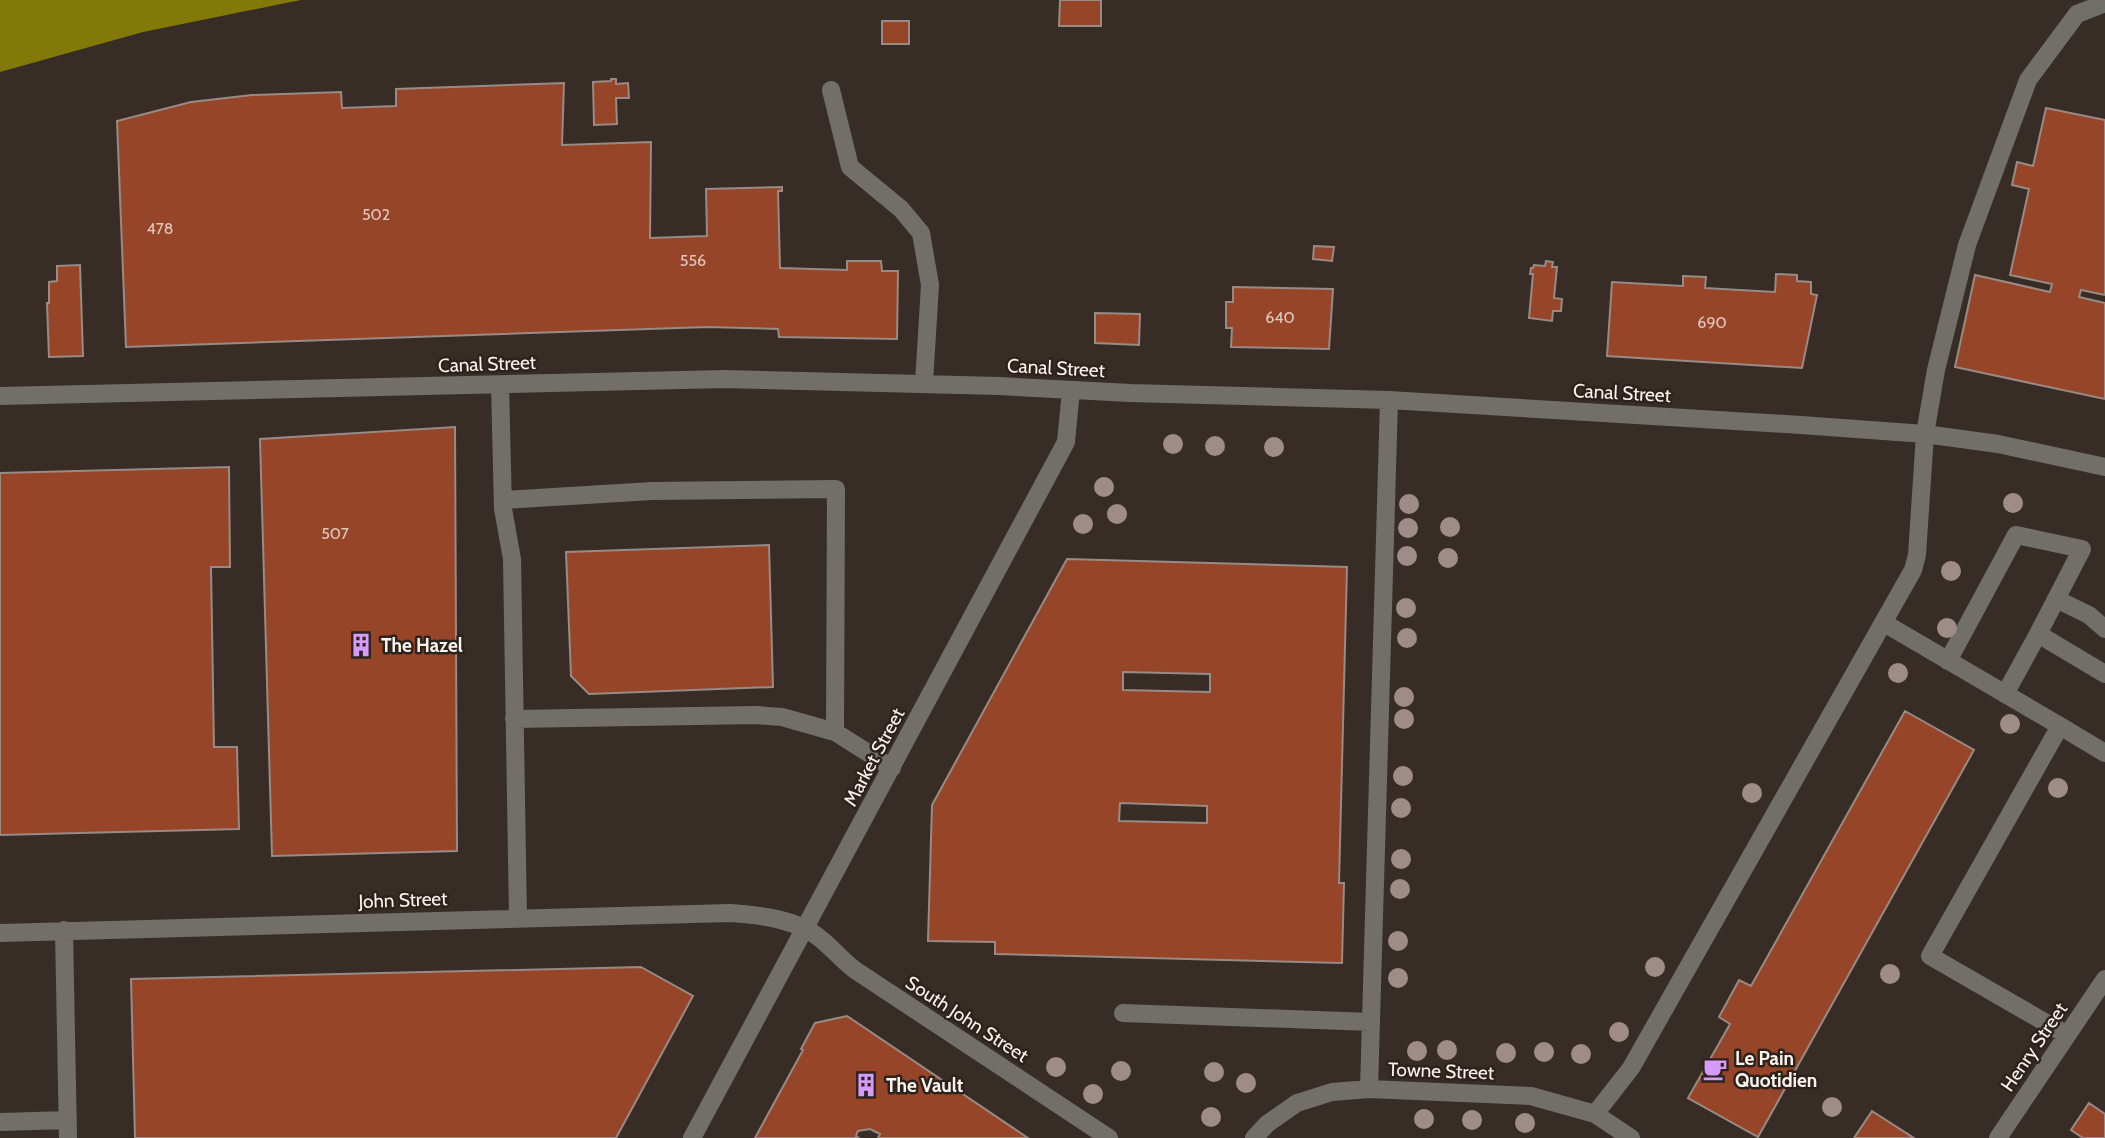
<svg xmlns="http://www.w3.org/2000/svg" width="2105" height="1138" viewBox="0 0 2105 1138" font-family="Cabin,sans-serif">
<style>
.water{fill:#827908}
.building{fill:#974529;stroke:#998a85;stroke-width:2;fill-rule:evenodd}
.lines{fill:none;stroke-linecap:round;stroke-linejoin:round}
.minor{stroke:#726f6a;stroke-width:18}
.tree{fill:#9f8c88}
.labels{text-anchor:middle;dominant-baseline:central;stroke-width:5;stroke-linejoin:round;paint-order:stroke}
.number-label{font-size:16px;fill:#e1c8bd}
.street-label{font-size:19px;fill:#faf4ee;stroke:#2d231c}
.poi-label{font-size:19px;font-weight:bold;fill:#faf4ee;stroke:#2d231c;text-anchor:start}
</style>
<rect width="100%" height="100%" fill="#372d26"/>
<path class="water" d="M 0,0 L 301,0 L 143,32 L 0,72 Z"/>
<path class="building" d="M 1060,0 L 1101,0 L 1101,26 L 1059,26 Z
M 882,21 L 909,21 L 909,44 L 882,44 Z
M 611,79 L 616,79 L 616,84 L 628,83 L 629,98 L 616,98 L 617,124 L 594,125 L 593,82 L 611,81 Z
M 564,83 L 562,145 L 651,142 L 650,238 L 707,236 L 706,189 L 782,187 L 782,191 L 778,191 L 780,268 L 847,270 L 847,261 L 881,261 L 882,271 L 898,271 L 897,339 L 779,337 L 778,329 L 708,327 L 126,347 L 117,121 L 191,102 L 252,95 L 341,92 L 342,108 L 396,106 L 396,89 Z
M 2046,108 L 2105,120 L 2105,295 L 2081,290 L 2079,297 L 2105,303 L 2105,399 L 1955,367 L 1975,275 L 2050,292 L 2052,284 L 2010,275 L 2029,189 L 2012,185 L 2017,162 L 2033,166 Z
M 1314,246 L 1334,247 L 1332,261 L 1313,259 Z
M 1546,261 L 1553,262 L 1552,267 L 1557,267 L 1554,298 L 1562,299 L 1561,311 L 1553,311 L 1552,321 L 1529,318 L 1533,274 L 1530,274 L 1531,268 L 1533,268 L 1534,265 L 1545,266 Z
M 80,265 L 83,356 L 49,357 L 47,303 L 49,303 L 49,282 L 57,281 L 57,266 Z
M 1776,274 L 1797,275 L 1797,281 L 1811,282 L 1811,294 L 1817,295 L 1802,368 L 1607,356 L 1612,282 L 1683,286 L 1683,276 L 1706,277 L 1705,288 L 1775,292 Z
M 1233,287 L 1333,289 L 1329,349 L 1231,347 L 1232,328 L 1226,328 L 1226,302 L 1233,302 Z
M 1095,313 L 1140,314 L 1139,345 L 1095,343 Z
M 455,427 L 457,851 L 272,856 L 260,439 Z
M 229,467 L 230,567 L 211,567 L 214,747 L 237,747 L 239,829 L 0,835 L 0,473 Z
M 769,545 L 773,687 L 589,694 L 571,676 L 566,552 Z
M 1067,559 L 1347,567 L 1339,883 L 1344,883 L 1342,963 L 995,954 L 995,942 L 928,941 L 932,805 ZM 1123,672 L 1210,674 L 1210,692 L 1123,690 ZM 1120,803 L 1207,806 L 1207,823 L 1119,821 Z
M 1905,711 L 1974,750 L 1758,1137 L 1688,1098 L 1730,1024 L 1719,1017 L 1739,980 L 1751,986 Z
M 641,967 L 693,996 L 616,1138 L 135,1138 L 131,979 Z
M 847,1016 L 1028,1138 L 878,1138 L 880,1134 L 870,1129 L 858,1131 L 856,1136 L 859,1138 L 755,1138 L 803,1050 L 801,1049 L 815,1023 Z
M 2089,1103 L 2105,1114 L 2105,1138 L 2083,1138 L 2071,1130 Z
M 1872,1111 L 1914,1138 L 1854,1138 Z"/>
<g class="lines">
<path class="minor" d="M 831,90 L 850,167 L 901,209 L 921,233 L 930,285 L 924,383
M 500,385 L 503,509 L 512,559 L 518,918
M 0,396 L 725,379 L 999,386 L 1130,393 L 1389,400 L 1801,425 L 1925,434 L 1998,444 L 2105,467
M 503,500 L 652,491 L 836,489 L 835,732 L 892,768
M 2056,599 L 2089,615 L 2105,629
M 1884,623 L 2060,726 L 1930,956 L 2067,1035
M 2038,634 L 2105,674
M 1948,661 L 2016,535 L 2082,549 L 2038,634 L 2005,694
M 514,719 L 756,715 L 782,717 L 835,732
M 2060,726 L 2105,753
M 64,930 L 68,1138
M 0,933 L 730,913 C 760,915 798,919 822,940 C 834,950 843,961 855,970 L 1109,1138
M 1123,1013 L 1371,1022
M 1369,1089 L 1389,400
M 1595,1114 L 1631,1068 L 1913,570 L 1917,555 L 1925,434 L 1936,370 L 1967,245 L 2028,80 L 2077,14 L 2105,3
M 0,1122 L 68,1120
M 692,1138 L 1066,442 L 1071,390
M 1254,1138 L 1267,1124 L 1297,1103 L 1332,1092 L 1369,1089 L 1531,1096 L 1595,1114 L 1631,1138
M 1998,1138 L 2105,979"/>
</g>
<g class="tree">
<circle cx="1173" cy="444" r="10"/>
<circle cx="1215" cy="446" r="10"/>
<circle cx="1274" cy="447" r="10"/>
<circle cx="1104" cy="487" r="10"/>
<circle cx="2013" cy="503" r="10"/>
<circle cx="1409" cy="504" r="10"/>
<circle cx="1117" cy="514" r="10"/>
<circle cx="1083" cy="524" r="10"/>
<circle cx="1450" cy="527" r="10"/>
<circle cx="1408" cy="528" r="10"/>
<circle cx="1407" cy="556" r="10"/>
<circle cx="1448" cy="558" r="10"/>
<circle cx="1951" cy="571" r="10"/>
<circle cx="1406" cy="608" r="10"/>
<circle cx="1947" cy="628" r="10"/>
<circle cx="1407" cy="638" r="10"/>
<circle cx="1898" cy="673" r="10"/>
<circle cx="1404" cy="697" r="10"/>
<circle cx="1404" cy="719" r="10"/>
<circle cx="2010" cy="724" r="10"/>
<circle cx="1403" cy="776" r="10"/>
<circle cx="2058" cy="788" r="10"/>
<circle cx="1752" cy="793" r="10"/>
<circle cx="1401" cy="808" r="10"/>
<circle cx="1401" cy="859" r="10"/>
<circle cx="1400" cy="889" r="10"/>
<circle cx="1398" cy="941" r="10"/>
<circle cx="1655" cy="967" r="10"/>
<circle cx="1890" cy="974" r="10"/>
<circle cx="1398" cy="978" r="10"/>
<circle cx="1619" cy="1032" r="10"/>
<circle cx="1447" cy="1050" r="10"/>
<circle cx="1417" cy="1051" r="10"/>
<circle cx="1544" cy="1052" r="10"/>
<circle cx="1506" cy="1053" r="10"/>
<circle cx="1581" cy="1054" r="10"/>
<circle cx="1056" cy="1067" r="10"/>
<circle cx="1121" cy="1071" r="10"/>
<circle cx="1214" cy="1072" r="10"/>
<circle cx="1246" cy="1083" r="10"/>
<circle cx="1093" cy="1094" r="10"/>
<circle cx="1832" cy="1107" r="10"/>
<circle cx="1211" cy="1117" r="10"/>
<circle cx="1424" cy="1119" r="10"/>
<circle cx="1472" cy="1120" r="10"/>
<circle cx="1525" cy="1123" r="10"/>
</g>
<defs>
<g id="building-bare" transform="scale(1.89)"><path d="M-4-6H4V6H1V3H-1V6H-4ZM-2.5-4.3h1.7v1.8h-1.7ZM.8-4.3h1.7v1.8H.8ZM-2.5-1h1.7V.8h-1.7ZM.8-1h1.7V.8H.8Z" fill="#d69bfa" stroke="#2d231c" stroke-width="2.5" paint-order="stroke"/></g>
<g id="cafe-bare" transform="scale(1.89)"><path d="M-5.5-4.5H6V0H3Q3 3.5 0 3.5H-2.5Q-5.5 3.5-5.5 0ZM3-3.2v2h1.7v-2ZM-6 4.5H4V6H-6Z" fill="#d69bfa" stroke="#2d231c" stroke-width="2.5" paint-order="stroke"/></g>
</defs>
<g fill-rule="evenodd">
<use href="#building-bare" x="361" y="645"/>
<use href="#cafe-bare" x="1715" y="1069"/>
<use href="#building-bare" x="866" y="1085"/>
</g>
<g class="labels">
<g class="number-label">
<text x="376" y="214">502</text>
<text x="160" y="228">478</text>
<text x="693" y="260">556</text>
<text x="1280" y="317">640</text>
<text x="1712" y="322">690</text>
<text x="335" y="533">507</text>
</g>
<g class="street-label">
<text transform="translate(487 364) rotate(-2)">Canal Street</text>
<text transform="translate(1056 368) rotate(3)">Canal Street</text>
<text transform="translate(1622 393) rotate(3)">Canal Street</text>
<text transform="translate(874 757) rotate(-62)">Market Street</text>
<text transform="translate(403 900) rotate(-2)">John Street</text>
<text transform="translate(967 1019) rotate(33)">South John Street</text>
<text transform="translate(2034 1047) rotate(-56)">Henry Street</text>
<text transform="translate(1441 1071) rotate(2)">Towne Street</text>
</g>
<g class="poi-label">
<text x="381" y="645">The Hazel</text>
<text x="1735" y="1058">Le Pain<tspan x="1735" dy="22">Quotidien</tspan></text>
<text x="886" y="1085">The Vault</text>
</g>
</g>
</svg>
